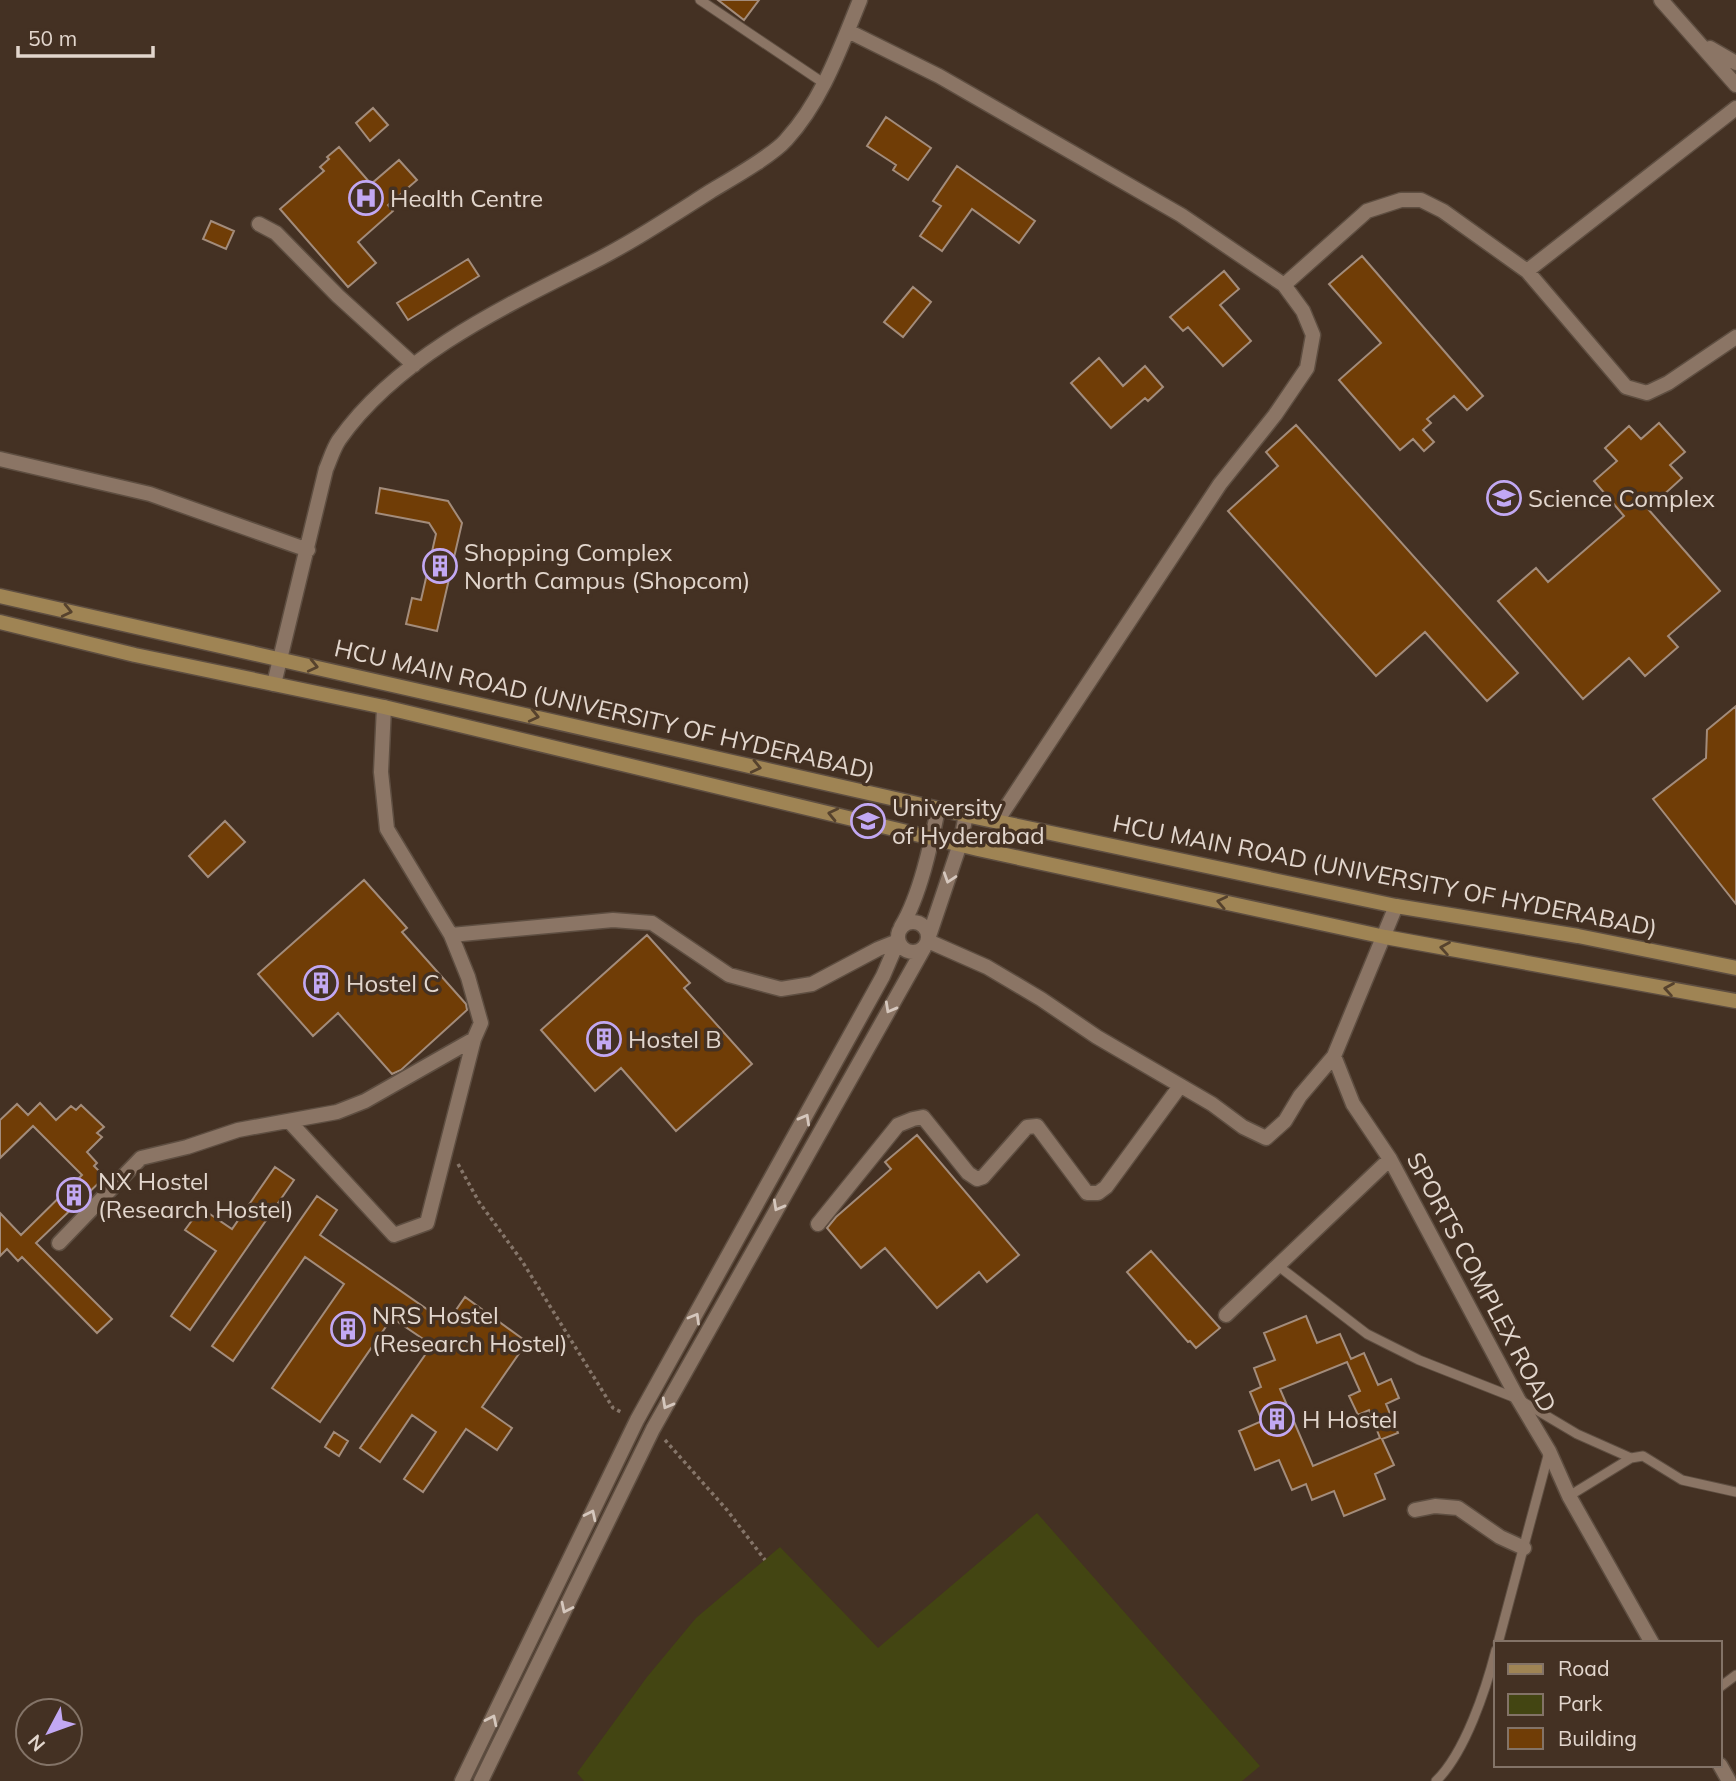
<svg xmlns="http://www.w3.org/2000/svg" width="1736" height="1781" viewBox="0 0 1736 1781" font-family="Mulish,sans-serif">
<style>
.green{fill:#434512}
.building{fill:#703d06;stroke:#a38c7b;stroke-width:2;fill-rule:evenodd}
.lines{fill:none;stroke-linecap:round;stroke-linejoin:round}
.lane-casing{stroke:#5e4e41;stroke-width:11}
.street-casing{stroke:#5e4e41;stroke-width:17}
.secondary-casing{stroke:#5e4e41;stroke-width:17}
.path{stroke:#857569;stroke-width:3.5;stroke-dasharray:3.5 3.5;stroke-linecap:butt}
.lane{stroke:#8b7565;stroke-width:9}
.street{stroke:#8b7565;stroke-width:14}
.secondary{stroke:#9f8454;stroke-width:14}
.oneway{stroke:#56422d}
.oneway2{stroke:#d5c7bd}
.labels{text-anchor:middle;dominant-baseline:central;stroke-width:7;stroke-linejoin:round;paint-order:stroke}
.poi-label{font-size:24px;fill:#e2d6cd;stroke:#443123;text-anchor:start}
.street-label{font-size:24px;fill:#e2d6cd;stroke:#443123}
</style>
<rect width="100%" height="100%" fill="#443123"/>
<path class="green" d="M 1037,1513 L 1260,1766 L 1242,1781 L 584,1781 L 577,1773 L 647,1677 L 696,1618 L 780,1547 L 878,1648 Z"/>
<path class="building" d="M 718,0 L 759,0 L 744,20 Z
M 373,108 L 388,125 L 370,141 L 356,123 Z
M 886,117 L 931,148 L 908,180 L 893,170 L 896,165 L 867,146 Z
M 339,147 L 371,184 L 399,160 L 417,180 L 388,205 L 393,211 L 358,242 L 376,263 L 348,287 L 280,209 L 324,171 L 320,167 L 329,159 L 327,157 Z
M 957,166 L 1035,221 L 1019,243 L 972,209 L 942,251 L 920,236 L 941,206 L 933,201 Z
M 211,221 L 234,231 L 226,249 L 203,239 Z
M 1362,256 L 1483,396 L 1467,410 L 1454,396 L 1427,419 L 1431,423 L 1423,430 L 1434,442 L 1424,451 L 1413,439 L 1400,450 L 1339,380 L 1381,343 L 1329,284 Z
M 468,259 L 479,276 L 408,320 L 397,303 Z
M 1224,271 L 1239,289 L 1220,305 L 1251,341 L 1223,366 L 1188,327 L 1183,331 L 1170,317 Z
M 913,287 L 931,302 L 903,337 L 884,322 Z
M 1099,358 L 1123,386 L 1145,366 L 1163,387 L 1148,401 L 1145,398 L 1111,428 L 1071,383 Z
M 1659,423 L 1685,452 L 1670,465 L 1682,478 L 1648,509 L 1720,591 L 1668,636 L 1678,647 L 1645,676 L 1629,658 L 1583,699 L 1498,601 L 1536,568 L 1548,582 L 1624,516 L 1594,481 L 1617,461 L 1605,448 L 1629,426 L 1641,439 Z
M 1296,425 L 1518,673 L 1487,701 L 1425,632 L 1376,676 L 1228,511 L 1278,466 L 1266,452 Z
M 380,488 L 448,501 L 462,523 L 437,631 L 406,624 L 412,598 L 421,600 L 436,534 L 429,523 L 376,513 Z
M 1736,706 L 1736,904 L 1653,799 L 1706,758 L 1707,730 Z
M 225,821 L 245,842 L 208,877 L 189,856 Z
M 364,880 L 407,928 L 402,932 L 466,1004 L 467,1010 L 401,1070 L 392,1074 L 338,1013 L 313,1036 L 258,974 Z
M 647,935 L 690,983 L 684,988 L 752,1064 L 676,1131 L 621,1068 L 595,1091 L 541,1030 Z
M 40,1103 L 56,1120 L 71,1106 L 76,1110 L 81,1105 L 104,1127 L 97,1133 L 102,1137 L 87,1152 L 97,1163 L 94,1166 L 105,1177 L 36,1243 L 112,1319 L 97,1333 L 22,1257 L 18,1261 L 7,1249 L 0,1256 L 0,1213 L 21,1235 L 82,1175 L 33,1126 L 0,1158 L 0,1120 L 17,1104 L 28,1115 Z
M 917,1135 L 1019,1255 L 987,1282 L 979,1272 L 937,1308 L 885,1248 L 861,1268 L 827,1228 L 836,1217 L 891,1169 L 885,1162 Z
M 275,1167 L 294,1180 L 190,1330 L 171,1316 L 216,1251 L 185,1230 L 201,1208 L 232,1229 Z
M 317,1196 L 337,1210 L 320,1235 L 447,1323 L 465,1297 L 527,1342 L 482,1407 L 512,1428 L 497,1450 L 466,1429 L 423,1492 L 404,1479 L 436,1432 L 412,1415 L 380,1462 L 360,1448 L 432,1345 L 392,1318 L 320,1422 L 272,1388 L 344,1284 L 305,1257 L 233,1361 L 212,1346 Z
M 1151,1251 L 1220,1328 L 1196,1348 L 1190,1341 L 1188,1342 L 1127,1272 Z
M 1306,1316 L 1317,1343 L 1340,1334 L 1351,1359 L 1364,1353 L 1378,1385 L 1391,1379 L 1399,1398 L 1386,1404 L 1398,1433 L 1382,1439 L 1394,1465 L 1375,1474 L 1385,1499 L 1344,1516 L 1334,1491 L 1312,1500 L 1306,1484 L 1292,1490 L 1279,1460 L 1255,1470 L 1239,1431 L 1262,1421 L 1250,1392 L 1261,1387 L 1254,1368 L 1275,1360 L 1264,1333 ZM 1347,1362 L 1360,1391 L 1349,1396 L 1358,1415 L 1369,1410 L 1380,1438 L 1313,1466 L 1280,1389 Z
M 334,1432 L 348,1441 L 339,1456 L 325,1447 Z"/>
<g class="lines">
<g class="lane-casing">
<path id="lane" d="M 700,0 L 825,84
M 1277,1265 L 1367,1334 L 1419,1360 L 1518,1399 L 1577,1434 L 1631,1458
M 1569,1496 L 1631,1458 L 1643,1456 L 1682,1480 L 1736,1492
M 1498,1643 L 1549,1452
M 1720,1687 L 1736,1675
M 1436,1781 C 1465,1753 1486,1689 1496,1650"/>
</g>
<g class="street-casing">
<path id="street" d="M 1661,0 L 1736,85
M 848,31 L 939,76 L 1181,215 L 1284,285
M 1710,48 L 1736,63
M 1736,108 L 1527,271 L 1626,387 L 1647,393 L 1668,383 L 1736,337
M 259,224 L 276,233 L 338,296 L 414,365
M 0,459 L 150,494 L 308,550
M 274,684 L 326,469 C 330,460 333,449 339,440 C 396,359 497,310 583,267 C 628,245 670,217 711,191 C 731,179 772,156 786,140 C 822,101 840,49 860,0
M 384,707 L 381,772 L 387,829 L 451,935 L 468,977 L 481,1023 L 474,1039
M 997,821 L 1220,484 L 1275,415 L 1307,368 L 1313,335 L 1303,311 L 1284,285 L 1367,211 L 1401,200 L 1421,200 L 1443,211 L 1527,271
M 1396,906 L 1334,1056 L 1353,1104 L 1390,1159 L 1518,1399 L 1549,1451 L 1569,1496 L 1652,1643
M898 937a15 15 0 1 1 30 0a15 15 0 1 1-30 0Z
M 901,927 C 920,896 931,844 938,809
M 451,935 L 613,920 L 652,923 L 729,975 L 781,989 L 812,984 L 878,949 L 898,941
M 928,939 L 960,844 L 966,815
M 928,941 L 987,967 L 1041,999 L 1097,1037 L 1212,1104 L 1243,1127 L 1266,1138 L 1285,1121 L 1300,1096 L 1334,1056
M 818,1224 L 898,1125 L 913,1119 L 923,1117 L 968,1173 L 977,1179 L 983,1177 L 1027,1127 L 1037,1126 L 1087,1193 L 1098,1193 L 1106,1187 L 1180,1086
M 59,1243 L 141,1158 L 187,1147 L 238,1130 L 337,1112 L 365,1101 L 474,1039 L 427,1223 L 394,1235 L 289,1121
M 1226,1315 L 1390,1159
M 1415,1510 L 1435,1506 L 1458,1508 L 1500,1537 L 1524,1548
M 1720,1765 L 1729,1781
M 462,1781 L 637,1420 L 883,976 L 898,941
M 481,1781 L 653,1429 L 924,948"/>
</g>
<g class="secondary-casing">
<path id="secondary" d="M 0,596 L 966,815 L 1396,906 L 1578,936 L 1736,968
M 0,622 L 135,655 L 384,707 L 978,849 L 1385,937 L 1736,1001"/>
</g>
<path class="path" d="M 458,1164 L 479,1202 L 522,1261 L 613,1408 L 623,1413
M 665,1440 L 727,1510 L 765,1560"/>
<use href="#lane" class="lane"/>
<use href="#street" class="street"/>
<use href="#secondary" class="secondary"/>
</g>
<defs><path id="oneway-chevron" d="M-2-3.5L2.5 0L-2 3.5" fill="none" stroke-width="1.6" stroke-linecap="round" stroke-linejoin="round" transform="scale(1.75)"/></defs>
<g class="oneway">
<use href="#oneway-chevron" transform="translate(67 611) rotate(13)"/>
<use href="#oneway-chevron" transform="translate(313 666) rotate(13)"/>
<use href="#oneway-chevron" transform="translate(534 716) rotate(13)"/>
<use href="#oneway-chevron" transform="translate(756 767) rotate(13)"/>
<use href="#oneway-chevron" transform="translate(833 814) rotate(-167)"/>
<use href="#oneway-chevron" transform="translate(1222 902) rotate(-168)"/>
<use href="#oneway-chevron" transform="translate(1445 948) rotate(-170)"/>
<use href="#oneway-chevron" transform="translate(1669 989) rotate(-170)"/>
</g>
<g class="oneway2">
<use href="#oneway-chevron" transform="translate(949 878) rotate(108)"/>
<use href="#oneway-chevron" transform="translate(890 1008) rotate(119)"/>
<use href="#oneway-chevron" transform="translate(805 1119) rotate(-61)"/>
<use href="#oneway-chevron" transform="translate(778 1206) rotate(119)"/>
<use href="#oneway-chevron" transform="translate(695 1318) rotate(-60)"/>
<use href="#oneway-chevron" transform="translate(667 1404) rotate(119)"/>
<use href="#oneway-chevron" transform="translate(591 1515) rotate(-64)"/>
<use href="#oneway-chevron" transform="translate(566 1608) rotate(116)"/>
<use href="#oneway-chevron" transform="translate(492 1720) rotate(-64)"/>
</g>
<defs>
<g id="hospital-ring" transform="scale(1.75)"><circle r="9.5" fill="#443123" stroke="#c2a8f3" stroke-width="1.5"/><path d="M-5-5h3v3.5h4V-5h3V5h-3V1.5h-4V5h-3Z" fill="#c2a8f3"/></g>
<g id="university-ring" transform="scale(1.75)"><circle r="9.5" fill="#443123" stroke="#c2a8f3" stroke-width="1.5"/><path d="M0-5L7-2L0 1L-7-2ZM-4 1L0 2.5L4 1V4Q0 6-4 4Z" fill="#c2a8f3"/></g>
<g id="building-ring" transform="scale(1.75)"><circle r="9.5" fill="#443123" stroke="#c2a8f3" stroke-width="1.5"/><path d="M-4-6H4V6H1V3H-1V6H-4ZM-2.5-4.3h1.7v1.8h-1.7ZM.8-4.3h1.7v1.8H.8ZM-2.5-1h1.7V.8h-1.7ZM.8-1h1.7V.8H.8Z" fill="#c2a8f3"/></g>
</defs>
<g fill-rule="evenodd">
<use href="#hospital-ring" x="366" y="198"/>
<use href="#university-ring" x="1504" y="498"/>
<use href="#building-ring" x="440" y="566"/>
<use href="#university-ring" x="868" y="821"/>
<use href="#building-ring" x="321" y="983"/>
<use href="#building-ring" x="604" y="1039"/>
<use href="#building-ring" x="74" y="1195"/>
<use href="#building-ring" x="348" y="1329"/>
<use href="#building-ring" x="1277" y="1419"/>
</g>
<g class="labels">
<g class="poi-label">
<text x="390" y="198">Health Centre</text>
<text x="1528" y="498">Science Complex</text>
<text x="464" y="552">Shopping Complex<tspan x="464" dy="28">North Campus (Shopcom)</tspan></text>
<text x="892" y="807">University<tspan x="892" dy="28">of Hyderabad</tspan></text>
<text x="346" y="983">Hostel C</text>
<text x="628" y="1039">Hostel B</text>
<text x="98" y="1181">NX Hostel<tspan x="98" dy="28">(Research Hostel)</tspan></text>
<text x="372" y="1315">NRS Hostel<tspan x="372" dy="28">(Research Hostel)</tspan></text>
<text x="1302" y="1419">H Hostel</text>
</g>
<g class="street-label">
<text transform="translate(605 709) rotate(13)">HCU MAIN ROAD (UNIVERSITY OF HYDERABAD)</text>
<text transform="translate(1385 875) rotate(11)">HCU MAIN ROAD (UNIVERSITY OF HYDERABAD)</text>
<text transform="translate(1482 1282) rotate(62)">SPORTS COMPLEX ROAD</text>
</g>
</g>
<rect x="1494" y="1641" width="228" height="126" fill="#443123" stroke="#837367" stroke-width="2"/>
<rect x="1508" y="1664" width="35" height="10" fill="#9f8454" stroke="#837367" stroke-width="2"/>
<text x="1558" y="1676" font-size="21" fill="#e2d6cd">Road</text>
<rect x="1508" y="1694" width="35" height="21" fill="#434512" stroke="#837367" stroke-width="2"/>
<text x="1558" y="1711" font-size="21" fill="#e2d6cd">Park</text>
<rect x="1508" y="1728" width="35" height="21" fill="#703d06" stroke="#837367" stroke-width="2"/>
<text x="1558" y="1746" font-size="21" fill="#e2d6cd">Building</text>
<g transform="translate(49 1732) rotate(229)"><circle r="33" fill="#443123" stroke="#837367" stroke-width="2"/>
<path d="M0-5L12 26L0 18L-12 26Z" fill="#c2a8f3"/>
<text y="-10" font-size="19" font-weight="bold" text-anchor="middle" fill="#e2d6cd">N</text>
</g>
<path d="M18 46v10h135v-10" fill="none" stroke="#e2d6cd" stroke-width="3.5"/>
<text x="28" y="46" font-size="21" fill="#e2d6cd" stroke="#443123" stroke-width="5" paint-order="stroke">50 m</text>
</svg>
